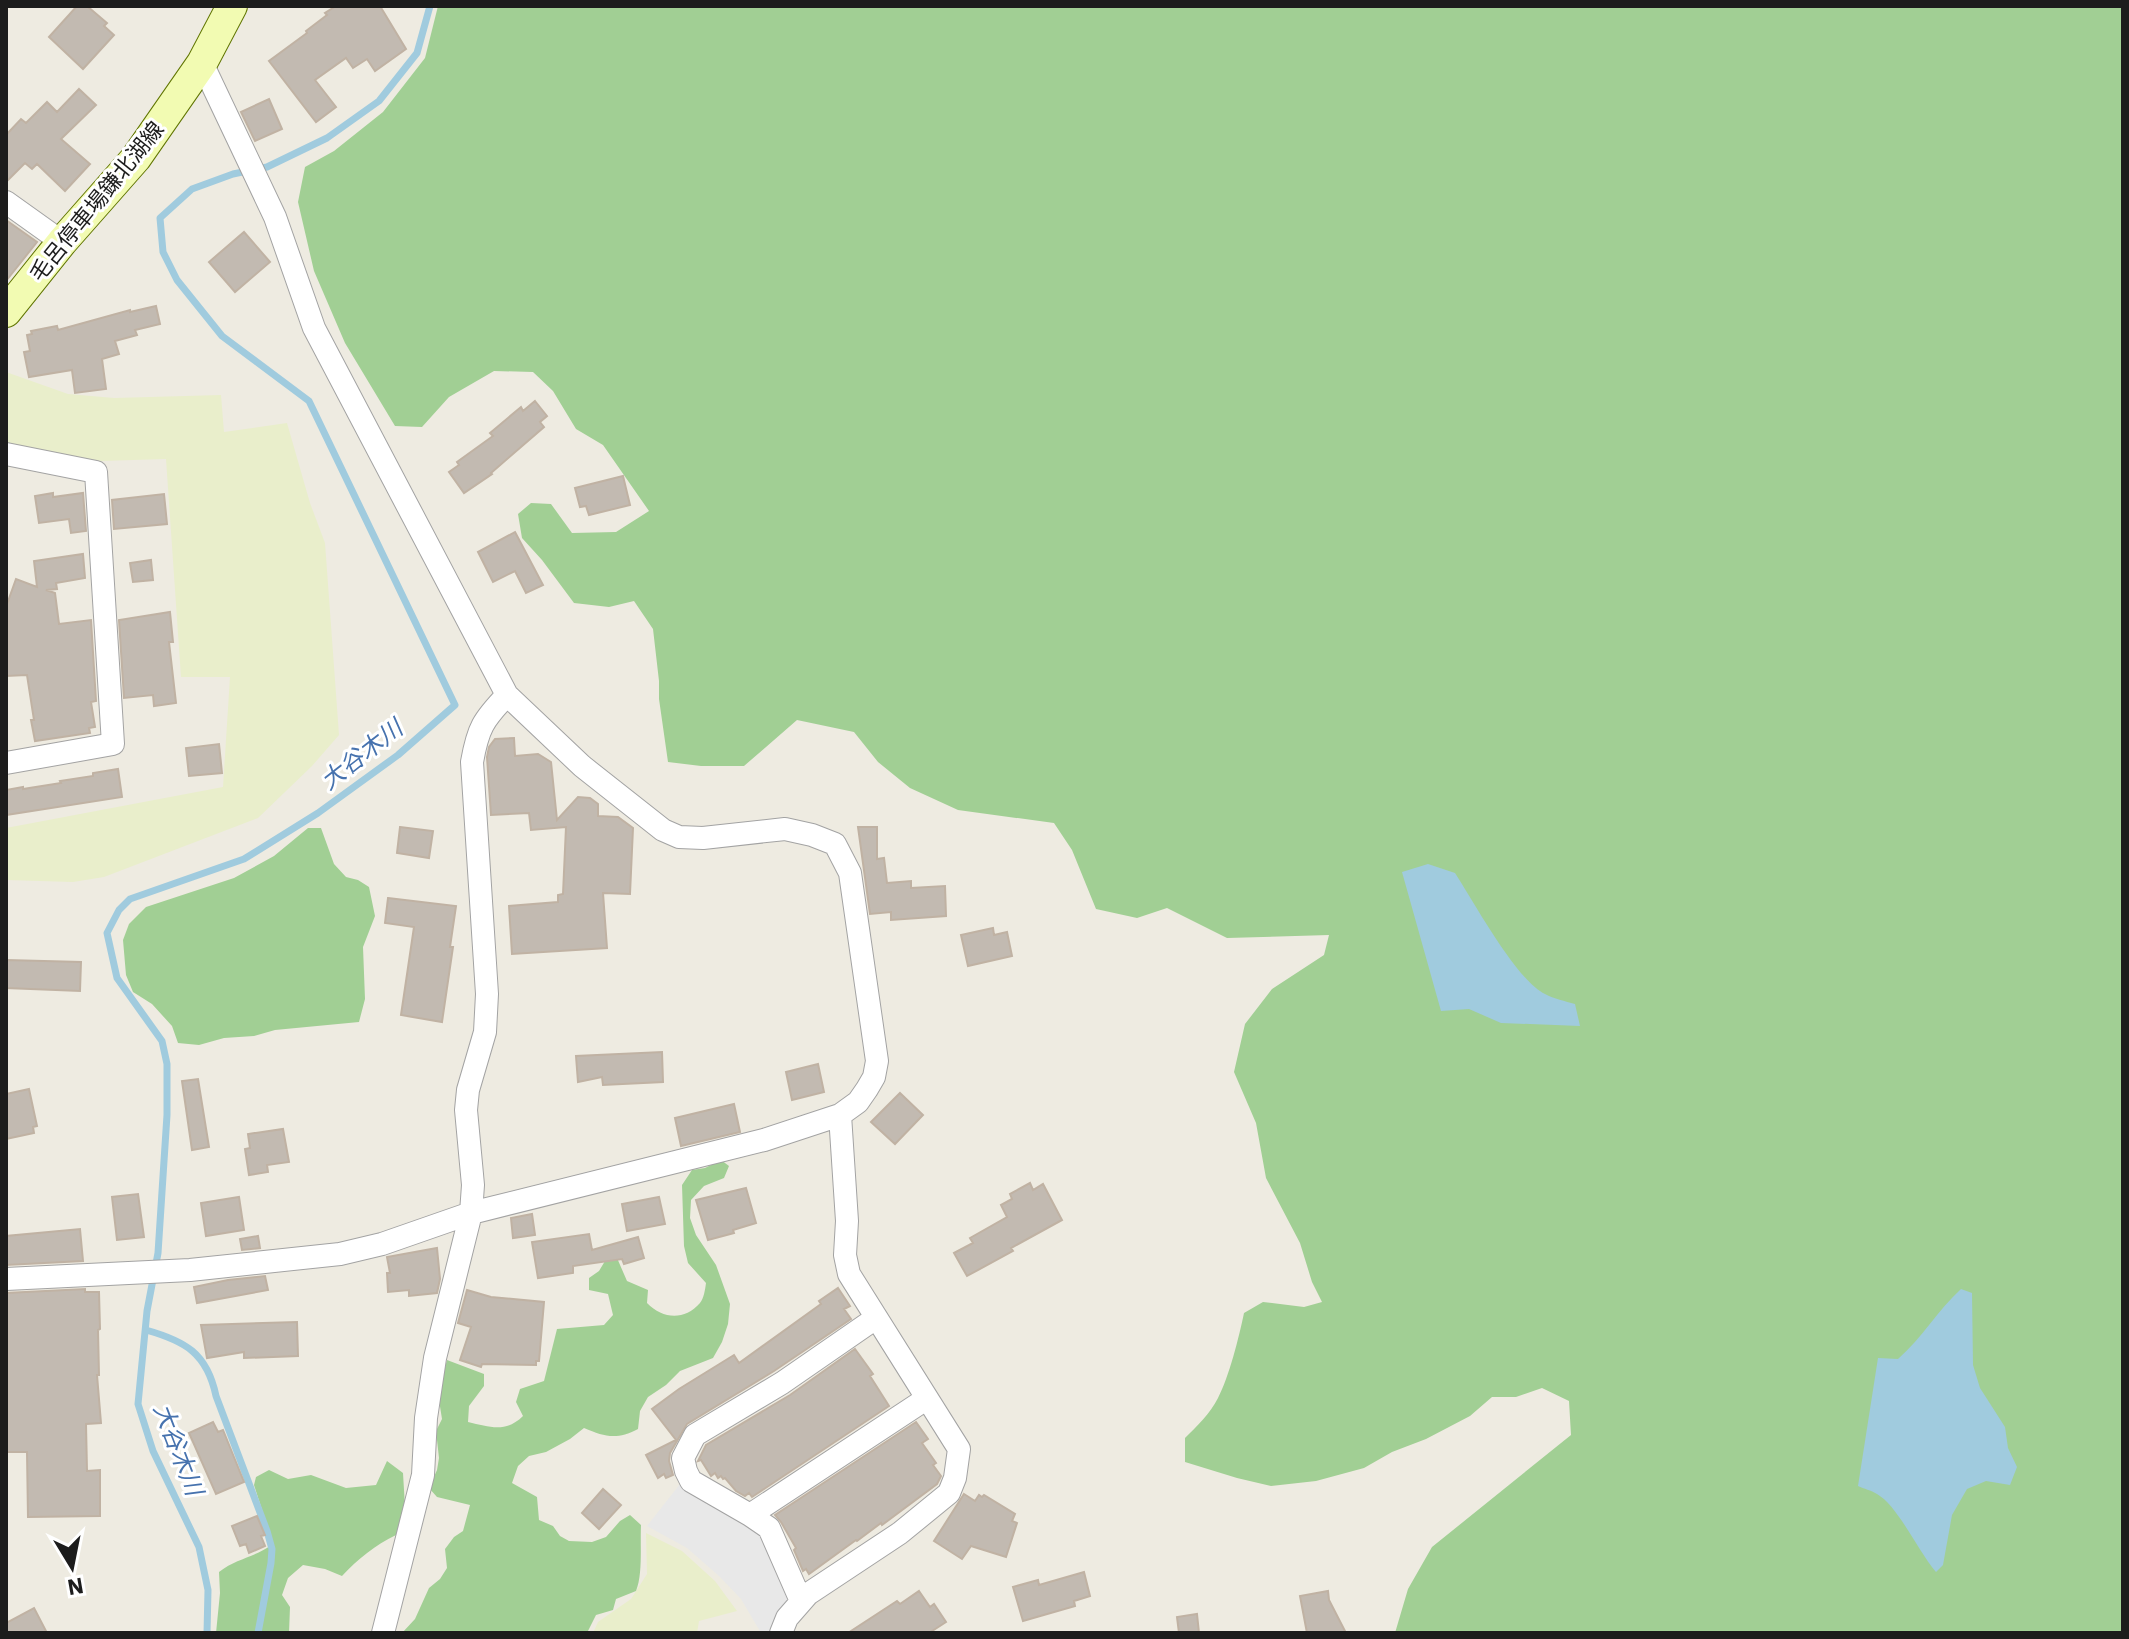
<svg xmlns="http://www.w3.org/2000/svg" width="2129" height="1639" viewBox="0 0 2129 1639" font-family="'IBM Plex Sans','Noto Sans JP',sans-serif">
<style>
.farmland{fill:#e9eecb}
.forest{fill:#a1cf94}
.parking{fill:#e8e8e8}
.water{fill:#a0cbde}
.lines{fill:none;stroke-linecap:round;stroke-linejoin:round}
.stream{stroke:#a0cbde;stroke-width:7}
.building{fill:#c2bab1;stroke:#c0b2a3;stroke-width:2}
.street-casing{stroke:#a3a3a3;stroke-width:24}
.secondary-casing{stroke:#607501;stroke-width:32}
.street{stroke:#fff;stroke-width:22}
.secondary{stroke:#f2fbb2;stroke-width:30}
.labels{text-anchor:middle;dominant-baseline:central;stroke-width:6;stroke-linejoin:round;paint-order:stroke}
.street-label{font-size:22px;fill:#1c1c1c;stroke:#fff}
.water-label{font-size:24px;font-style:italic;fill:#4672ae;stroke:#fff}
</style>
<rect width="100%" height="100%" fill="#eeebe1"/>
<path class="farmland" d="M 6,372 L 68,394 L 114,398 L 221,395 L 224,432 L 287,423 L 310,503 L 325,543 L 339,735 L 312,766 L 258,818 L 104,877 L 73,882 L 6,880 L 6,828 L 223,787 L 230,677 L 181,677 L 166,459 L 101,461 L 6,444 Z
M 646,1533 L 682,1551 L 715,1581 L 737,1611 L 699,1621 L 697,1633 L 593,1633 L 598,1622 L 631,1599 L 647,1574 Z"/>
<path class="forest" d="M 438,6 L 2123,6 L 2123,1633 L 1395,1633 L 1408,1589 L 1432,1547 L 1571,1435 L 1569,1401 L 1542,1388 L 1516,1397 L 1492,1397 L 1470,1416 L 1426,1439 L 1392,1452 L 1364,1468 L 1316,1481 L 1271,1486 L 1237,1478 L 1185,1462 L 1185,1438 C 1197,1426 1210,1414 1218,1398 C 1229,1377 1239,1337 1244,1313 L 1263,1302 L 1304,1307 L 1322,1302 L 1312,1282 L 1300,1243 L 1266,1178 L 1256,1123 L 1234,1072 L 1245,1024 L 1272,989 L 1324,955 L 1329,935 L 1227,938 L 1167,908 L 1137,918 L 1096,909 L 1072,850 L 1054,823 L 958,810 L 910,788 L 878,762 L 854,732 L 797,720 L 744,766 L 701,766 L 668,762 L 659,699 L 659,681 L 653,629 L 634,601 L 609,607 L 574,603 L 542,560 L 522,538 L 518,514 L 531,503 L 551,504 L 572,533 L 616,532 L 649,511 L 603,445 L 576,429 L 553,391 L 533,372 L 494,371 L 449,397 L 422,427 L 395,426 L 345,343 L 314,271 L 298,202 L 305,167 L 334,151 L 383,112 L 425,58 Z
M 308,828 L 321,828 L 334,864 L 346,877 L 358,880 L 369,887 L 375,916 L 363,947 L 365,999 L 359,1022 L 275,1030 L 254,1036 L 224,1038 L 199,1045 L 178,1043 L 172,1026 L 152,1004 L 133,992 L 126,975 L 123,940 L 129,924 L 146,907 L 234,878 L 274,856 Z
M 721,1160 L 729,1166 L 724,1178 L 704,1186 L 691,1200 L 690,1218 L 696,1235 L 716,1265 L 730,1304 L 728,1324 L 722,1342 L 713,1358 L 680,1371 L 666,1385 L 648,1397 L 640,1411 L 638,1429 C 617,1440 605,1437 584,1428 L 570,1439 L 546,1452 L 529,1456 L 518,1466 L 512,1483 L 537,1497 L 539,1520 L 553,1526 L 560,1536 L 569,1541 L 592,1542 L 606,1537 L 620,1521 L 630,1515 L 641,1525 C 640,1545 643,1574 636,1591 L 616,1599 L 613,1610 L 596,1615 L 587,1633 L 402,1633 L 415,1619 L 429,1588 L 440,1579 L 447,1568 L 445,1549 L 454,1537 L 463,1531 L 470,1505 L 437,1497 L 429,1488 L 437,1470 L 439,1458 L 436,1431 L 442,1419 L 438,1394 L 447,1360 L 484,1374 L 484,1386 L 469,1406 L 468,1422 C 490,1427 506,1433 523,1416 L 516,1402 L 520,1389 L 544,1381 L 557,1329 L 604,1325 L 613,1315 L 608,1294 L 589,1290 L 589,1278 L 599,1271 L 608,1256 L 617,1258 L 627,1281 L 648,1290 L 647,1303 C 663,1319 684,1321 700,1303 C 704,1298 705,1290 706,1283 L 688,1263 L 684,1246 L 682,1185 L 692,1170 L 705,1168 Z
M 387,1461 L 403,1473 L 405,1507 L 396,1535 C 375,1545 358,1559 342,1576 L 325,1569 L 303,1565 L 288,1578 L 282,1595 L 290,1607 L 289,1633 L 216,1633 L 220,1593 L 219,1572 C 237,1558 254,1558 273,1544 L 254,1485 L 256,1477 L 269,1470 L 288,1479 L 311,1475 L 346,1488 L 376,1485 Z"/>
<path class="parking" d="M 680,1484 L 764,1532 L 791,1599 L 772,1633 L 761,1633 L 741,1599 L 719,1576 L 687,1548 L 647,1526 Z"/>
<path class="water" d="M 1428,864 L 1455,873 C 1474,902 1516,980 1545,994 C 1554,999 1565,1001 1575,1004 L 1580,1026 L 1501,1023 L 1469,1009 L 1441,1011 L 1402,872 Z
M 1961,1289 L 1972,1293 L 1973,1365 L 1980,1388 L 2005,1427 L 2008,1448 L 2017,1467 L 2010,1485 L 1986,1481 L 1967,1489 L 1952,1515 L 1943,1565 L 1936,1572 C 1918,1551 1898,1506 1877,1494 C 1871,1490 1864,1489 1858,1486 L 1878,1358 L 1898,1359 C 1922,1338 1938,1310 1961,1289 Z"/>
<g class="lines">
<path class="stream" d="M 146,1330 C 185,1341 207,1353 216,1396 L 267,1531 L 272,1549 L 271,1563 L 258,1633
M 207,1633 L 208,1590 L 199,1547 L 153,1451 L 138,1404 L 147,1311 L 158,1253 L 167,1115 L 167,1064 L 162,1041 L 117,978 L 107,933 L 119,910 L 130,899 L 244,859 L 318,813 L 398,755 L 455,705 L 309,401 L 222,336 L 177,280 L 163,252 L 160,218 L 192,189 L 233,174 L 267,167 L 327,138 L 379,101 L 417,53 L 430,6"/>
</g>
<path class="building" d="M 77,6 L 87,6 L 107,23 L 104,26 L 114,35 L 83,69 L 49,37 Z
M 336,6 L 380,6 L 406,49 L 375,71 L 367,59 L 353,68 L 346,58 L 315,80 L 336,107 L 316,122 L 269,61 L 307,33 L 306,31 L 327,15 L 325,13 Z
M 79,89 L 96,105 L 61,139 L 90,164 L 65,191 L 37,164 L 32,169 L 25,163 L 6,182 L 6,135 L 21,119 L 26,123 L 47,102 L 57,112 Z
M 269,99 L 282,129 L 255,141 L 241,112 Z
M 6,220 L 37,242 L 6,281 Z
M 244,232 L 270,262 L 235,292 L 209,262 Z
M 156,306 L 160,324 L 135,330 L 137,335 L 115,341 L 119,354 L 102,359 L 106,389 L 75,393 L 72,370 L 29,377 L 24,352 L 30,351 L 27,335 L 32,334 L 31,331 L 57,326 L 58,330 L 130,310 L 130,312 Z
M 535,401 L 547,416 L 540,422 L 544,427 L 491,473 L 492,474 L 464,493 L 449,472 L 459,465 L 457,462 L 493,436 L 490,433 L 521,407 L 523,411 Z
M 623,476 L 630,505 L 589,515 L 586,506 L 580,507 L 575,488 Z
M 53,493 L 53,497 L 83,493 L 86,531 L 71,533 L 69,519 L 39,523 L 35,496 Z
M 164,494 L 167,524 L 114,529 L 112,500 Z
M 515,532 L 543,585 L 526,593 L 515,571 L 493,582 L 478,552 Z
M 83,554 L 85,578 L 56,583 L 57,589 L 46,590 L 55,593 L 59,624 L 91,620 L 96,701 L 91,702 L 95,727 L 89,728 L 90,733 L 35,741 L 31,720 L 34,720 L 27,675 L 6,676 L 6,607 L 16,579 L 37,587 L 34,561 Z
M 151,560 L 153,580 L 133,582 L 130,563 Z
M 170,612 L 173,642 L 169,642 L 176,703 L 154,706 L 153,695 L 124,698 L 119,620 Z
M 514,738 L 515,756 L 538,754 L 551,762 L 557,820 L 578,797 L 590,798 L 598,804 L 598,816 L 618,817 L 633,828 L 630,894 L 603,893 L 607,948 L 512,954 L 509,906 L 558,902 L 558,895 L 563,894 L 566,827 L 531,830 L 529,813 L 491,815 L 487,757 L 489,747 L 495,739 Z
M 219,744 L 222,773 L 189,776 L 186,748 Z
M 118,769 L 122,797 L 6,815 L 6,790 L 23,787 L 23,789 L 61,783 L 60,781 L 93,776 L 93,773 Z
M 400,827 L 433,831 L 429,858 L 397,853 Z
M 858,827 L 877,827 L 877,859 L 884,858 L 887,883 L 911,881 L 911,888 L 945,886 L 946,916 L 891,920 L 891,912 L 870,914 Z
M 388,898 L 456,906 L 450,947 L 453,947 L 442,1022 L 401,1015 L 414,927 L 385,923 Z
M 993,928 L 994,935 L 1007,932 L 1012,956 L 968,966 L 961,935 Z
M 6,960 L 81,962 L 80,991 L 6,988 Z
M 662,1052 L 663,1082 L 603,1085 L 602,1077 L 578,1082 L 576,1056 Z
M 818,1064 L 824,1092 L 792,1100 L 786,1072 Z
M 198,1079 L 209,1147 L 192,1150 L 182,1081 Z
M 29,1089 L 37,1126 L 33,1127 L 34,1133 L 6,1139 L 6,1094 Z
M 900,1093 L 923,1115 L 895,1144 L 871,1122 Z
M 734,1104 L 740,1132 L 681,1146 L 675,1118 Z
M 283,1129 L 289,1162 L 267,1165 L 268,1172 L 249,1175 L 245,1149 L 250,1148 L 248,1134 Z
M 1030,1183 L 1033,1190 L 1043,1184 L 1062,1220 L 1011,1248 L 1013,1251 L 967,1276 L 954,1253 L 973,1243 L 970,1238 L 1007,1217 L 1001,1205 L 1012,1199 L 1010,1194 Z
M 746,1188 L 756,1223 L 733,1230 L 734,1233 L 708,1240 L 696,1200 Z
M 138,1194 L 144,1237 L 117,1240 L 112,1197 Z
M 239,1197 L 244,1230 L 206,1236 L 201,1203 Z
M 659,1197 L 665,1224 L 627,1231 L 622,1204 Z
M 532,1214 L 535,1235 L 513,1238 L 511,1218 Z
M 80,1229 L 83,1261 L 6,1265 L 6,1236 Z
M 589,1234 L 592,1250 L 638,1237 L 644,1258 L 624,1264 L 622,1259 L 573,1266 L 573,1273 L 538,1278 L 532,1242 Z
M 258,1236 L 260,1248 L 242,1250 L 240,1239 Z
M 437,1248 L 440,1279 L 437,1293 L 409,1296 L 409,1290 L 388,1292 L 387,1273 L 390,1273 L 387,1257 Z
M 265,1276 L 268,1290 L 197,1303 L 194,1287 L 228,1280 Z
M 838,1288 L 850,1306 L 844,1309 L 851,1319 L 774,1371 L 687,1424 L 670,1453 L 669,1461 L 673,1475 L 666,1478 L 664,1474 L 658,1478 L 646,1455 L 676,1440 L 652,1409 L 679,1389 L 734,1355 L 739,1363 L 821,1304 L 819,1301 Z
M 85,1289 L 85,1292 L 99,1292 L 100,1329 L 98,1330 L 99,1375 L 97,1375 L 101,1423 L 86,1424 L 87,1471 L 100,1470 L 100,1516 L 28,1517 L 27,1452 L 6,1452 L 6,1293 Z
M 467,1290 L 491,1297 L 544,1302 L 539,1361 L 536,1361 L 536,1365 L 482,1364 L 481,1367 L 460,1360 L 471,1327 L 458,1323 Z
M 297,1322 L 298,1356 L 244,1358 L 244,1352 L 207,1358 L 201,1325 Z
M 855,1349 L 873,1374 L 870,1376 L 889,1406 L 752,1497 L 749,1493 L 745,1496 L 736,1491 L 725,1478 L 723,1479 L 721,1476 L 718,1478 L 715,1473 L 711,1476 L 701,1460 L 698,1461 L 706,1445 L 790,1395 Z
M 213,1422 L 218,1432 L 223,1430 L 244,1482 L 216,1494 L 189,1433 Z
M 916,1422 L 928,1439 L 922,1443 L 936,1463 L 933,1465 L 941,1476 L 937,1484 L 882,1525 L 881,1523 L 857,1541 L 856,1540 L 809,1574 L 806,1569 L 803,1571 L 794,1550 L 796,1548 L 781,1522 L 775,1515 Z
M 603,1489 L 621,1505 L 599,1529 L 582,1513 Z
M 964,1494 L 975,1501 L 979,1495 L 982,1497 L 984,1495 L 1015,1514 L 1012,1521 L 1017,1523 L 1006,1557 L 971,1546 L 962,1559 L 934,1541 Z
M 257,1516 L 265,1535 L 261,1536 L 265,1546 L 249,1553 L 246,1544 L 240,1546 L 232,1526 Z
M 1084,1572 L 1090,1596 L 1074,1601 L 1075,1606 L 1023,1621 L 1013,1587 L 1038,1580 L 1039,1585 Z
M 919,1591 L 930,1607 L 934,1604 L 946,1622 L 929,1633 L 848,1633 L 897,1601 L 900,1604 Z
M 1328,1591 L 1329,1600 L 1346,1633 L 1307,1633 L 1300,1596 Z
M 34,1608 L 47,1633 L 6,1633 L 6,1623 Z
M 1197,1614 L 1199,1633 L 1179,1633 L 1177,1617 Z"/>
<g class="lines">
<g class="street-casing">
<path id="street" d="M 6,202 L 62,242
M 6,454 L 96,472 L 113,744 L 6,763
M 6,1279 L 190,1270 L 340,1254 L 382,1244 L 471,1213 L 764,1140 L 840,1115 L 858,1102 L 867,1089 L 874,1077 L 877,1061 L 850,873 L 835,844 L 812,835 L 785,829 L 703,838 L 679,837 L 663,830 L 582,766 L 507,695 L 314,328 L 275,217 L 202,63
M 750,1515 L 926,1399
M 801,1601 L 769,1528 L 750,1515 L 691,1481 L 686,1471 L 683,1458 L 695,1435 L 782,1383 L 876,1318
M 383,1633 L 423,1475 L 426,1418 L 435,1358 L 471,1213 L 473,1185 L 466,1110 L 468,1090 L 485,1032 L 487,994 L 472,762 C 478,728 483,720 507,695
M 781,1633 L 787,1618 L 808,1594 L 900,1533 L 949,1493 L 955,1478 L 959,1449 L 849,1274 L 845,1255 L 847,1221 L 840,1115"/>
</g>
<g class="secondary-casing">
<path id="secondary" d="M 6,312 L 62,242 L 136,158 L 202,63 L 232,6"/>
</g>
<use href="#street" class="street"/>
<use href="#secondary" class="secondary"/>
</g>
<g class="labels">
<g class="street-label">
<text transform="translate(96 201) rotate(-51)">毛呂停車場鎌北湖線</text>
</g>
<g class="water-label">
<text transform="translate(361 754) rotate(-38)">大谷木川</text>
<text transform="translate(179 1449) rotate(69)">大谷木川</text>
</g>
</g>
<rect width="2129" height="1639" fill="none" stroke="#1c1c1c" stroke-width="16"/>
<g transform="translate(72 1567) rotate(170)" stroke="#ffffff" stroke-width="6" paint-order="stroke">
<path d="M0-6L14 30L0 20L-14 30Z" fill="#1c1c1c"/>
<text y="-12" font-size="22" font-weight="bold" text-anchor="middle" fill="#1c1c1c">N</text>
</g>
</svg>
